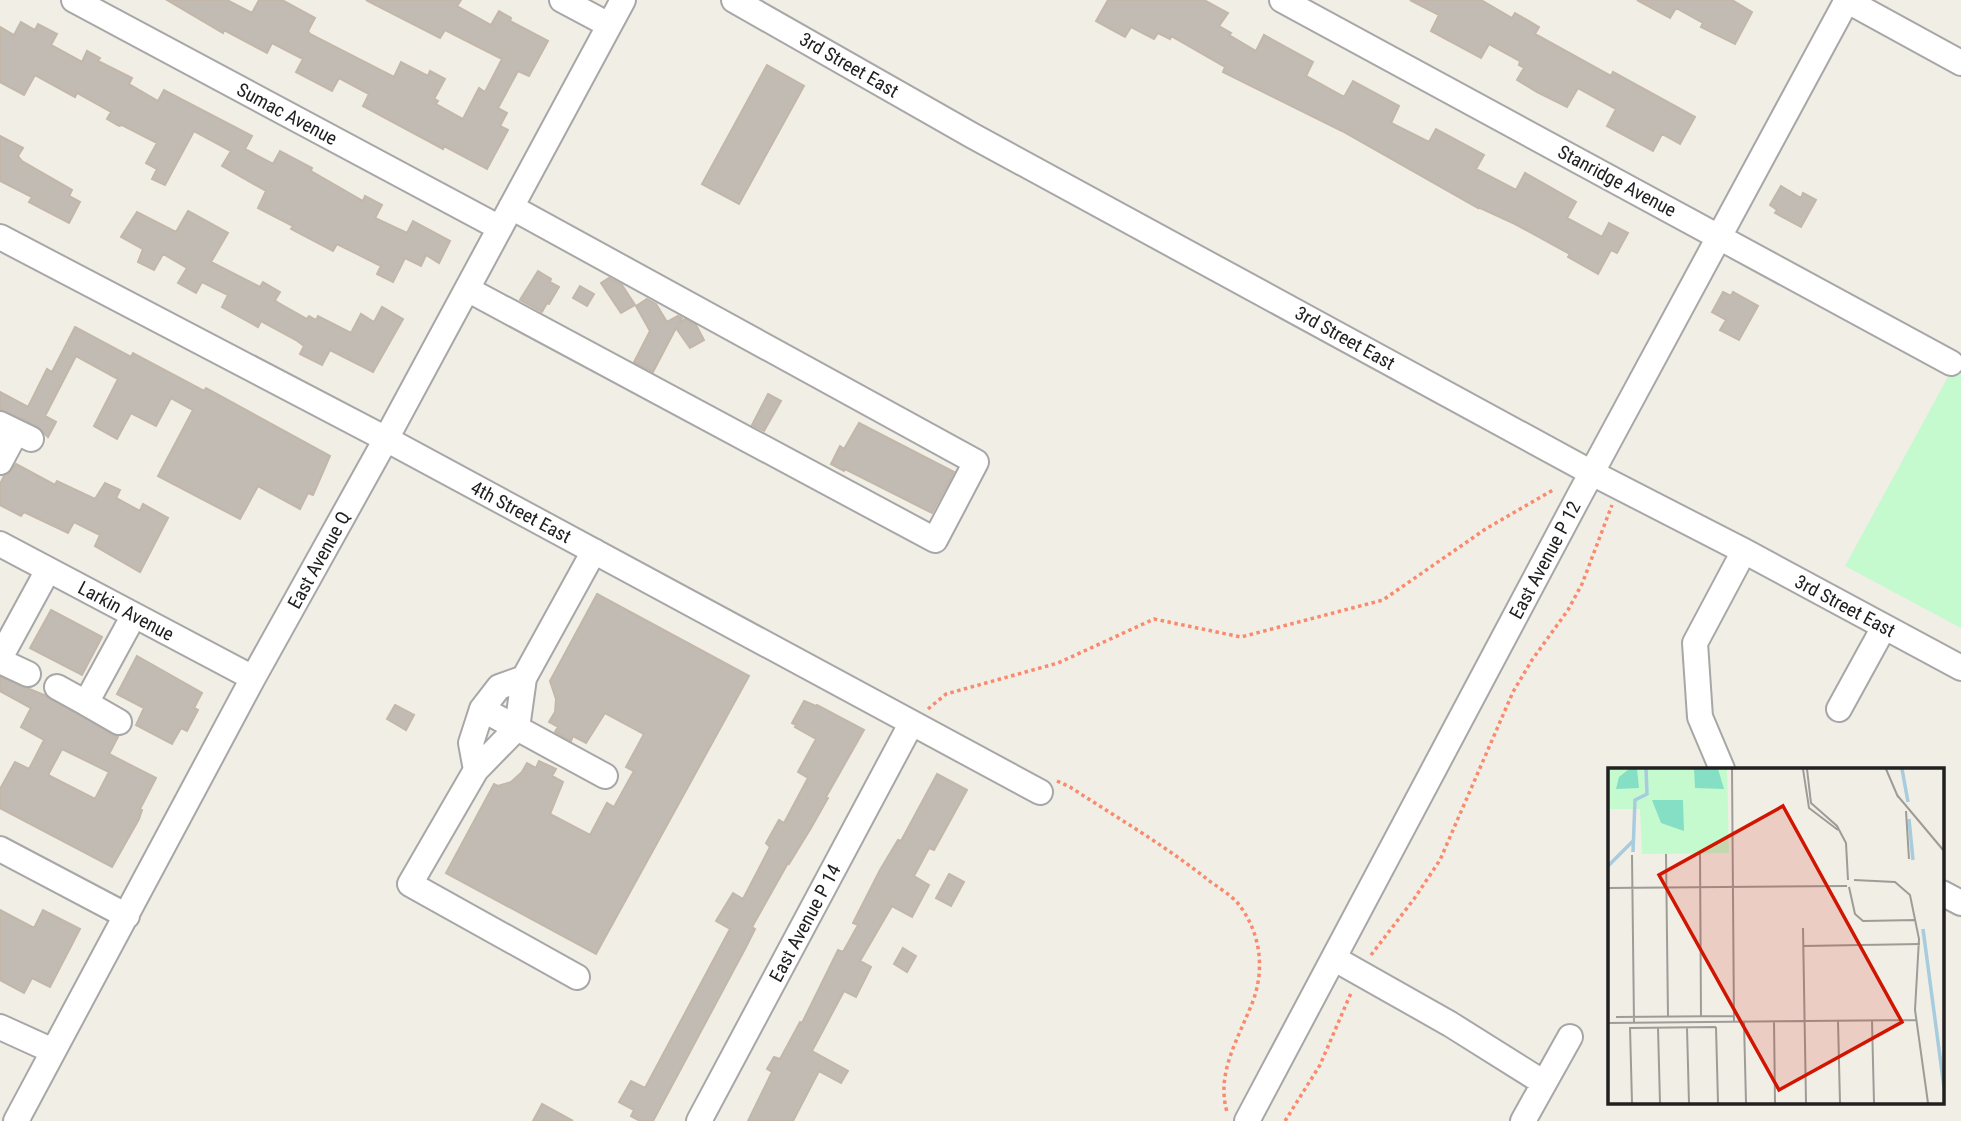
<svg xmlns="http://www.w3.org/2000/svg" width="1961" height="1121" viewBox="0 0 1961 1121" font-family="'Roboto Condensed',sans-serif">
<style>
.park{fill:#c4face}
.building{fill:#c1bbb3;stroke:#c2b7a9;stroke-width:2;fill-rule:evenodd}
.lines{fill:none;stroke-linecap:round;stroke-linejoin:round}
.minor-casing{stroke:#a7a7a7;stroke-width:28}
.path{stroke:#fa8a6e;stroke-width:3.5;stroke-dasharray:3.5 3.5;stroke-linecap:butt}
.minor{stroke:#fff;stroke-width:24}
.labels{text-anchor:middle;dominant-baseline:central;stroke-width:5;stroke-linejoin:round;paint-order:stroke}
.street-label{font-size:19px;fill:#202020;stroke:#fff}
.inset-river{fill:none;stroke:#a7ccde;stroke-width:3.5}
.inset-road{fill:none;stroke:#9d9c97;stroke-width:2}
.view{fill:#d01500;fill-opacity:0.15;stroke:#d01500;stroke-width:3.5}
.inset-edge{fill:none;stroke:#202020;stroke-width:3.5}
</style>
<rect width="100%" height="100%" fill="#f1eee6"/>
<path class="park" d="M 1961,353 L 1961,628 L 1845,566 Z"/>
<path class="building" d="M 167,0 L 227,0 L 252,13 L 259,0 L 282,0 L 315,18 L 308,31 L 310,34 L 394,77 L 401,62 L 428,76 L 430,71 L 445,79 L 434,99 L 438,101 L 436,104 L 463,119 L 479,88 L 485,92 L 502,59 L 445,30 L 440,38 L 366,0 L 461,0 L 457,6 L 491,25 L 499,11 L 511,18 L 510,21 L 548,41 L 529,76 L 518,71 L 498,108 L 507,113 L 500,126 L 508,130 L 487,169 L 444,146 L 443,149 L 363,106 L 369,94 L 339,78 L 332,91 L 296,72 L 303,59 L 272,43 L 267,53 L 224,30 L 223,33 Z
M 1108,0 L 1204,0 L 1228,13 L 1219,26 L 1231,33 L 1229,35 L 1256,51 L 1264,35 L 1313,62 L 1306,76 L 1344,97 L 1353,81 L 1399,106 L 1391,123 L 1429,142 L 1436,129 L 1484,155 L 1476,169 L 1516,190 L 1525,173 L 1576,202 L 1567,218 L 1602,237 L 1609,223 L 1628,233 L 1617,253 L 1611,250 L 1598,274 L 1568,257 L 1570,254 L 1515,224 L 1478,207 L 1478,208 L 1342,131 L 1223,72 L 1225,67 L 1171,36 L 1170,39 L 1158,33 L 1154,39 L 1131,27 L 1125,37 L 1096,21 Z
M 1410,0 L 1481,0 L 1512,18 L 1515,13 L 1539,27 L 1535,34 L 1611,76 L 1613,72 L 1695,117 L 1680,144 L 1662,134 L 1653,151 L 1607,126 L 1616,109 L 1578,88 L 1567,107 L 1537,92 L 1517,80 L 1524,68 L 1519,65 L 1520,61 L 1489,44 L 1481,58 L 1431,31 L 1439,15 Z
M 1637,0 L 1732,0 L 1752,12 L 1735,44 L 1701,27 L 1703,23 L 1676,8 L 1670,18 Z
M 21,22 L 35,30 L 38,24 L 57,34 L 51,45 L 82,62 L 87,51 L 100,58 L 98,61 L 132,78 L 129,84 L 158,101 L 164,90 L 252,136 L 245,149 L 273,164 L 280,151 L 312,168 L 311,171 L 363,201 L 365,196 L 382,205 L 375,218 L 407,233 L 413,221 L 450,241 L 439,263 L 426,255 L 421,266 L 405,258 L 393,282 L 377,274 L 381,266 L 337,244 L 333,251 L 291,229 L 293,226 L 258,208 L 266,191 L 222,166 L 231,151 L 194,131 L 165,185 L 152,179 L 157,169 L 146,163 L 157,143 L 122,125 L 119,126 L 107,119 L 111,112 L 77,93 L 75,97 L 35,75 L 24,95 L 0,82 L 0,27 L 14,35 Z
M 767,65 L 804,86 L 739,204 L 702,184 Z
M 0,136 L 23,148 L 18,156 L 22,161 L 72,190 L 69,196 L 80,202 L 69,223 L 29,202 L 32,197 L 0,181 Z
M 1781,186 L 1801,198 L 1803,193 L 1816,200 L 1801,227 L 1775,213 L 1777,210 L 1770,205 Z
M 188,211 L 228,233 L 211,262 L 260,287 L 263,282 L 280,292 L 275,300 L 277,302 L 307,319 L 309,316 L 316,320 L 318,316 L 351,333 L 361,314 L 374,322 L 382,307 L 403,319 L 373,372 L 330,350 L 322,365 L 300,354 L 304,346 L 296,340 L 261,321 L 258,327 L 222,307 L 228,295 L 202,282 L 196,293 L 178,283 L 187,268 L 163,254 L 154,270 L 138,262 L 143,249 L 121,237 L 137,212 L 176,232 Z
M 538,271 L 551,279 L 550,282 L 559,287 L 549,304 L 547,303 L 542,312 L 520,300 Z
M 609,278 L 622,285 L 635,305 L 621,313 L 601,283 Z
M 580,286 L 594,294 L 587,306 L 573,298 Z
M 1723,292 L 1731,296 L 1733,292 L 1758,306 L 1739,340 L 1720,330 L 1726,320 L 1712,312 Z
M 647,299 L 656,304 L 667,322 L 678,316 L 682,318 L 679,323 L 685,319 L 696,325 L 704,340 L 690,348 L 676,328 L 653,372 L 634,362 L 650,331 L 636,306 Z
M 75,327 L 131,357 L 133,353 L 204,391 L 206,388 L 330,456 L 313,495 L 308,493 L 300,509 L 258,486 L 240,519 L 158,476 L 193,410 L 171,398 L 156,426 L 131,413 L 117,439 L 94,426 L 118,379 L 76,356 L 45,416 L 56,422 L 48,437 L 37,426 L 0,409 L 0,392 L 28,407 L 47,369 L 52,372 Z
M 768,394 L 781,401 L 764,431 L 752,425 Z
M 859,423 L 954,472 L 932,513 L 845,469 L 844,471 L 831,464 L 840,446 L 844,449 Z
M 16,464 L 55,485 L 57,481 L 95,499 L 105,483 L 120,490 L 116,498 L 140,511 L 143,504 L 168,518 L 140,572 L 95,546 L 100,535 L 74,522 L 68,533 L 24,512 L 21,516 L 0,505 L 0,484 L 4,476 L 8,474 Z
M 597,594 L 749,676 L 596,954 L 446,873 L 494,784 L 498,786 L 511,782 L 522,772 L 527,763 L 536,768 L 539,761 L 556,769 L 552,776 L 563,782 L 550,814 L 590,835 L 607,803 L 614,807 L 630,778 L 634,771 L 626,767 L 644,734 L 605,713 L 586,743 L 573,736 L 571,741 L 555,732 L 558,727 L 549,722 L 555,712 L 556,699 L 550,681 Z
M 51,610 L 102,637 L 82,675 L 30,648 Z
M 137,656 L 202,693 L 194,708 L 198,710 L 187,731 L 181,728 L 172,744 L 136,725 L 144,708 L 117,694 Z
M 0,677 L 44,695 L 118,737 L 109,754 L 156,778 L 140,809 L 142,810 L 139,819 L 112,867 L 0,808 L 0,789 L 15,762 L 29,769 L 44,740 L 21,727 L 31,708 L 0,691 ZM 62,749 L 109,772 L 95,799 L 48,775 Z
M 804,701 L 816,706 L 817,705 L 864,730 L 826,797 L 828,798 L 811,828 L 789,864 L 788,863 L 752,927 L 755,929 L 746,947 L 653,1121 L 640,1121 L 631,1116 L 634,1110 L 619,1102 L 631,1081 L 645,1088 L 730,929 L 716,921 L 733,893 L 743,899 L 770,847 L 766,843 L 779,820 L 784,823 L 808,778 L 798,772 L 816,739 L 795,727 L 796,725 L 792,723 Z
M 395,705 L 414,715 L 406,730 L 387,719 Z
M 937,774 L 967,790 L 934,850 L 929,848 L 914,876 L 929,885 L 912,917 L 892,906 L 860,961 L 871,967 L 856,997 L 844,991 L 812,1051 L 848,1071 L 841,1083 L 819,1071 L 793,1121 L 748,1121 L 772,1072 L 767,1069 L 774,1057 L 780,1059 L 800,1022 L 802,1023 L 838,950 L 843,952 L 858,925 L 853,923 L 880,870 L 898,840 L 901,841 Z
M 949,874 L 964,882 L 951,906 L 936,898 Z
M 0,910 L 34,928 L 43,910 L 80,929 L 50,987 L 32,978 L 24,993 L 0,980 Z
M 903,948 L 916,956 L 907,972 L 894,964 Z
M 542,1104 L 573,1121 L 533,1121 Z"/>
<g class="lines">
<g class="minor-casing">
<path id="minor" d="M 74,0 L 500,228
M 562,0 L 609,25
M 734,0 L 973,136 L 1592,473 L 1744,551 L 1961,668
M 1282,0 L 1951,363
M 1846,0 L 1961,63
M 0,237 L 386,439 L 1040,792
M 467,289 L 935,540 L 976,462 L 511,207
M 0,424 L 31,439
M 0,462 L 16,432
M 0,544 L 253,678
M 0,658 L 48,570
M 0,661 L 28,674
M 57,687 L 86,703
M 482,709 L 605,776
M 1839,709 L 1884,627
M 119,722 L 86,703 L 134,615
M 1722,769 L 1700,717 L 1695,643 L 1744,551
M 476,770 L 471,743 L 482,709 L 499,687 L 524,678
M 0,849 L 127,916
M 1942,893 L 1961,903
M 1335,959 L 1450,1024 L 1544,1083
M 577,977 L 410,884 L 476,770 L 517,728 L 524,678 L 594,551
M 0,1027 L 53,1051
M 16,1121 L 253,678 L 386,439 L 623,0
M 699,1121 L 911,724
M 1247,1121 L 1578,498 L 1847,0
M 1523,1121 L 1570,1037"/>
</g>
<path class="path" d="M 928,709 L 946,694 L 1058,663 L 1154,619 L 1241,637 L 1383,600 L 1487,528 L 1553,490
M 1057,781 L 1070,787 C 1116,817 1164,845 1207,879 C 1217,887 1232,895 1240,906 C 1262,936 1265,973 1251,1006 C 1237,1041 1216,1074 1227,1112
M 1371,955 L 1414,899 L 1440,860 L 1513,692 L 1532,660 L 1568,610 L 1582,584 L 1612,505
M 1285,1121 L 1320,1065 L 1351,993"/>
<use href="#minor" class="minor"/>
</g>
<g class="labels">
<g class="street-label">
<text transform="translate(849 65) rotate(30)">3rd Street East</text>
<text transform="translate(287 114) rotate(28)">Sumac Avenue</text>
<text transform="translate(1617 181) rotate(28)">Stanridge Avenue</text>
<text transform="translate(1345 338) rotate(29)">3rd Street East</text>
<text transform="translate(521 512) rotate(28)">4th Street East</text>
<text transform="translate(319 560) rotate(-61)">East Avenue Q</text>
<text transform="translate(1545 560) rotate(-62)">East Avenue P 12</text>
<text transform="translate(1845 606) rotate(28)">3rd Street East</text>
<text transform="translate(126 611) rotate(28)">Larkin Avenue</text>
<text transform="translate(805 923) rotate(-62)">East Avenue P 14</text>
</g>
</g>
<g transform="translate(1608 768)">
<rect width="336" height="336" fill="#f1eee6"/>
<path d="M 0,1 L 119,1 L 121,85 L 34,86 L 32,41 L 0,41 Z" fill="#c4face"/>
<path d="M 21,1 L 29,1 L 31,20 L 8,21 L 11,9 ZM 86,1 L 110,1 L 116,21 L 87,20 ZM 44,32 L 75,32 L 76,63 L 53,55 Z" fill="#85dfc5"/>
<path class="inset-river" d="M 294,1 L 300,34M 301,51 L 305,92M 25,84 L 27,32 L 39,26 L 38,1M 0,98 L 26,72M 315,161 L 336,319"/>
<path class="inset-road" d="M 124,1 L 126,254M 195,1 L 201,40 L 230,62M 199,1 L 203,35 L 229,58 L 238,75 L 240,112M 278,1 L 290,29M 289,27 L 336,83M 298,43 L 301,91M 58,86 L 60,249M 92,86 L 93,248M 24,87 L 26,255M 246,112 L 287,114 L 302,127 L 311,171 L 307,242 L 320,335M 241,119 L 247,146 L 255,153 L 308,152M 0,120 L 239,118M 195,160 L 198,335M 195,178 L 312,176M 8,249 L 126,248M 166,253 L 167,335M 230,253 L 232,335M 264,253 L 266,335M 136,254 L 138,335M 0,255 L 308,252M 22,259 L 24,335M 108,259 L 110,335M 22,260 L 108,259M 50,260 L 52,335M 79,260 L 81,335"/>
<path class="view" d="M 175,38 L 294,254 L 171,322 L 51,107 Z"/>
<rect width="336" height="336" class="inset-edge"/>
</g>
</svg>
